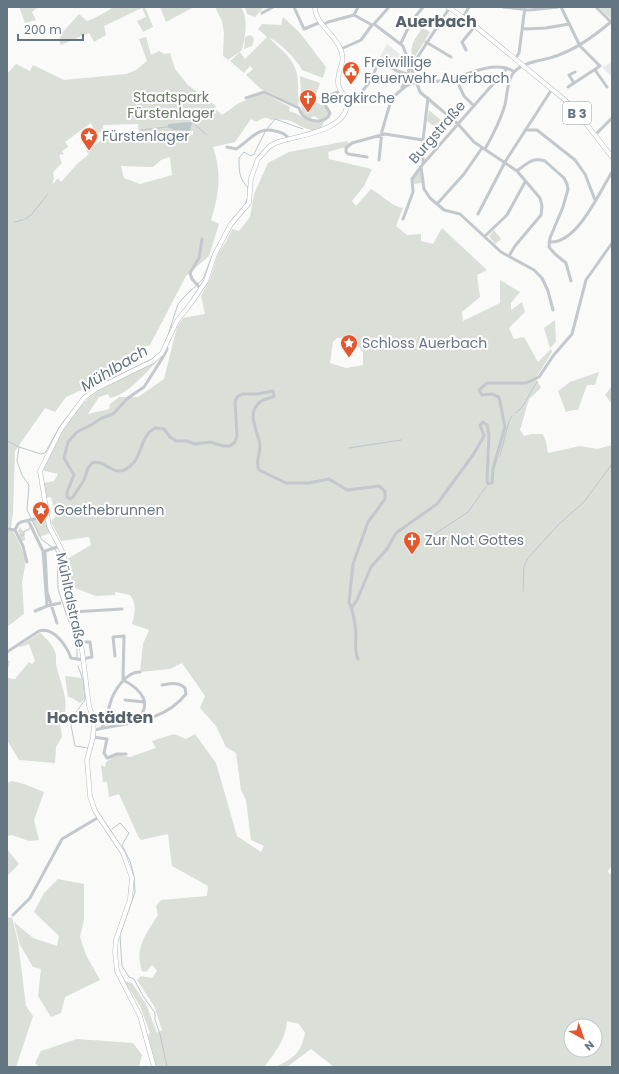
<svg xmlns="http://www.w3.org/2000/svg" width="619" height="1074" viewBox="0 0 619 1074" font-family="Poppins,sans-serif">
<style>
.built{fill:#e8e9e9}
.green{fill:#dadfd7;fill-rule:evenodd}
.water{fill:#bbc7cb}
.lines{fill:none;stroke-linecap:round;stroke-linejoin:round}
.stream{stroke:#bbc7cb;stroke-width:1}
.major-casing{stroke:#b5babe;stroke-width:5}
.minor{stroke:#c3c8cc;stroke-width:3}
.major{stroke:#fff;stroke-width:4}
.labels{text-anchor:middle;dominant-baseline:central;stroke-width:4;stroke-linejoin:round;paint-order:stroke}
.shield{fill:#fff;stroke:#939fa8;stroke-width:1}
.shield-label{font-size:13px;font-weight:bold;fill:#657683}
.poi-label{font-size:14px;fill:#657683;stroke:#fff;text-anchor:start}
.park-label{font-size:14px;fill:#687a64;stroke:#fff}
.street-label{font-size:14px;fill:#657683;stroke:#fff}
.water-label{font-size:15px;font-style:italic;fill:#60757c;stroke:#fff}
.quarter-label{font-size:16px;font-weight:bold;fill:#57646e;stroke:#fff}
</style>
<rect width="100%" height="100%" fill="#fafaf8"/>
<path class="built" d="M 387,44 L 404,57 L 400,62 L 398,70 L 378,60 Z
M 612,62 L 612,77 L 602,67 Z"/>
<path class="green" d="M 19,7 L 37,8 L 32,12 L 36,20 L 25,23 Z
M 113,7 L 145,7 L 153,27 L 143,32 L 137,21 L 146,17 L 142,8 L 104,26 L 106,35 L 94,42 L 89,33 L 61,45 L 59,40 L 62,33 L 79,14 L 87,21 C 96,18 106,12 113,7 Z
M 160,7 L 194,7 L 166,22 Z
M 215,7 L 241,7 C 249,20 245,36 242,50 L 228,60 L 223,56 L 224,33 L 222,21 Z
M 245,7 L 264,7 L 255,17 L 247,14 Z
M 599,7 L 612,7 L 612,18 L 610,18 Z
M 283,17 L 300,33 L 326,67 L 323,78 L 302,70 C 298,61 278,40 269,38 C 287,55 300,63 298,91 C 298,96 300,102 298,106 L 261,89 L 246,75 L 253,69 L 250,66 L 244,73 L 230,61 L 240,52 L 245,59 L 267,37 L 258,29 L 262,24 L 281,25 Z
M 422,28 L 430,32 L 413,60 C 408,47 415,39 422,28 Z
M 250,35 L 253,37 L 254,40 L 252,46 L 244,49 L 245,37 Z
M 146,37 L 151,55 L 159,51 L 165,54 L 170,53 L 175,69 L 188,85 L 216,106 L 215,108 L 222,115 L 239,103 L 263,93 L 290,107 L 289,111 C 303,115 310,124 325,121 C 323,123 322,127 320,129 C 314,134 298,125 293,122 C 288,119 277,119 271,120 C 265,115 262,119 256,122 L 251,119 L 235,142 L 213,147 C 222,173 219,195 211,220 L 219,224 L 209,256 L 186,276 L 150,345 L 133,351 L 117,374 L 66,397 L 55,412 L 45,408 L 15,451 L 13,513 L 11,527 L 21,547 L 26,561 L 22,582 L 24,614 L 7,627 L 7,74 L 16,64 L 30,71 L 33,65 L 64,80 L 126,74 L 136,70 L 147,61 L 139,39 ZM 91,123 L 93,128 L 89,132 L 91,135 L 96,135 L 103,130 L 103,125 L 138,124 L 139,134 L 193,131 L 193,135 L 104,138 L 86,151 L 89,154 L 77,164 L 61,182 L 58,178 L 52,185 L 54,178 L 53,172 L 62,163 L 59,155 L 64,154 L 62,151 L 68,147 L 65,142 ZM 170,157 L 172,175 L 140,184 L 124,178 L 121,166 L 153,167 L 161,160 Z
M 300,76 L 320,83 L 315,97 L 315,102 C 321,105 328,106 329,114 L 321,120 L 314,116 L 308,119 L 302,115 Z
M 429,110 L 443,122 L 437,129 L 427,121 Z
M 347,141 L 349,144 L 346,147 L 328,152 L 329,159 L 372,169 L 364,186 L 352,201 L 356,206 L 371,189 C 382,195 393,207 403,208 L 396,226 L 407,235 L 421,234 L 421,241 L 433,244 L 442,228 L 487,270 L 477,275 L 480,297 L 462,312 L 463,321 L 500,303 L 500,280 L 520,292 L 511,303 L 511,310 L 522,302 L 525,312 L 509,328 L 514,339 L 524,337 L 538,362 L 551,349 L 552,352 L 536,378 L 541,388 L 529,399 L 520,430 L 524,436 L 532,434 L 543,434 L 546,442 L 548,453 L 580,446 L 597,449 L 612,445 L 612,865 L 608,871 L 609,874 L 612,873 L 612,1067 L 334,1067 L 311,1049 L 287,1067 L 276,1067 C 294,1057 301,1054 305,1033 L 299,1024 L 287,1021 C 286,1039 275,1053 264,1067 L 156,1067 L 148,1035 L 150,1033 L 140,1006 L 127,985 L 124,985 L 124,981 L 132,983 L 146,1004 L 157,1033 L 162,1030 L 154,1006 L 137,980 L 141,976 L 152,978 L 157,971 L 152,965 L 146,972 L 142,971 C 134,947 146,935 158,915 L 156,906 L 161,900 L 207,896 L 208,886 L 172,866 L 168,834 L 141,840 L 138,836 L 119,794 L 109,797 L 107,782 L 103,782 L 101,765 L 105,767 L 106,762 L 117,754 L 130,757 L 156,748 L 152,741 L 174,734 L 186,739 L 195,734 L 216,763 L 237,836 L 261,852 L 264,846 L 251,840 L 246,800 L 241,790 L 236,753 L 226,747 L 216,726 L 200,708 L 205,696 L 182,663 L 170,669 L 140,672 L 143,644 L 149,630 L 132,624 C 135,613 137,604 130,595 L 115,592 L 115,595 L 96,596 L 75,588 L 75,581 L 71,581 L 67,559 L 91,545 L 89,537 L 61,541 L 51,522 L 56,516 L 51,497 L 46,498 L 43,483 L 54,481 L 58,474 L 41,470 C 56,439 72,408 102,388 C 119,377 141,368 160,359 C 145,372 130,394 110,398 L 108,394 L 99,397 L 88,414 L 109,409 L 110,404 L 119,397 L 138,397 L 164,379 L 177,327 L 183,318 L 205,314 L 201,296 L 210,279 L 218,254 L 227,240 L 232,229 L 239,231 L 250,217 L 254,194 L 268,163 L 289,152 ZM 350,337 L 363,352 L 363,365 L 346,368 L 330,363 L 333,342 L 337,338 ZM 571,1026 L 595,1026 L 595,1050 L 571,1050 Z
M 419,172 L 421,172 L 422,183 L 414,184 L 413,179 Z
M 494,230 L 501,239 L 495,244 L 489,236 Z
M 555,320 L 556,342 L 550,348 L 544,328 Z
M 599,372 L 595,385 L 587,385 L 578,410 L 574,410 L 566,412 L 558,391 L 570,382 Z
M 612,386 L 612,404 L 605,395 Z
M 45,518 L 50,533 L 39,537 L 32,520 Z
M 20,527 L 23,531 L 32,529 L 24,532 L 25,540 L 22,541 L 18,531 Z
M 40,633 C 46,637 55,648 56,655 C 56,657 56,661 56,664 C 60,684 73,705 60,724 L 62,737 L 56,747 L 55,763 L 19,760 L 7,740 L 7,663 L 8,662 L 7,660 L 10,661 L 7,673 L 8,678 L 15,679 L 29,662 L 32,664 L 35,661 L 29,644 L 20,647 L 19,646 Z
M 65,676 L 82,678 L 84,700 L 80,703 L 72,698 L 68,697 Z
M 12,781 L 24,784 L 44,792 L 34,820 L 39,840 L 29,841 L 12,835 L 7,836 L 7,783 Z
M 7,849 L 19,864 L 8,875 L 7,873 Z
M 58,879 L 84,884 L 84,920 L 80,937 L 86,955 L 100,980 L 65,997 L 61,1013 L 51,1017 L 38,996 L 41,969 L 33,967 L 20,945 L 14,922 L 33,938 L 57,946 L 59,936 L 34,912 L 44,893 Z
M 12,917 L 18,942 L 26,1006 L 33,1016 L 16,1067 L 7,1067 L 7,918 Z
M 77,1039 L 133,1043 L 142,1055 L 139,1067 L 39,1067 L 35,1063 L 41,1051 Z"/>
<path class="water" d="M 190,122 L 193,123 L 191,126 L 190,131 L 174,130 L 167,127 L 169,124 Z"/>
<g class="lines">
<path class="stream" d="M 193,123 L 207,135
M 267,129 L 275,119 L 303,129
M 141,130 L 167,127
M 248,194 L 248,188 C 239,178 239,171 239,158 L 244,152 L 251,156 L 254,154 L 265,132
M 245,205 L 247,199
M 32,214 L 48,194
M 25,219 L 31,215
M 15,222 L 23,220
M 230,223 L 235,216
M 167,338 L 178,304 L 183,298 L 203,279 L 212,256
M 105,382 L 152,359 L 159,353
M 516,413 L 522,407 L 537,382
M 7,441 L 19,447
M 349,448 L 401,440
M 500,456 L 509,421 L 512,416
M 21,535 L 24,535 L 24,532 L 30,528
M 427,539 L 468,512 L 486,487
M 52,547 L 42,540 L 27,510 L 29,485 L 22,475 L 17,461 L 19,447 L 41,454 L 45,453 L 60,426 L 78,403
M 55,549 L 57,553 L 58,589 L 77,646 L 77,658
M 523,591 L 524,566 L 528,558 L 559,524 L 584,502 L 612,464
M 78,666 L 83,680 L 85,700 L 70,720 L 75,746 L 88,748
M 112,829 L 120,823 L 129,833 L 122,845 L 130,861 L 134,876 L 135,892 L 120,935 L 122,966 L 129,977 L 134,979 L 143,996 L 155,1013 L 155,1020 L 160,1034 L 167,1067"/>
<g class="major-casing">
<path id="major" d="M 448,7 L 475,26 L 565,100 L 584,121 L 612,157
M 154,1067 L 140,1016 L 117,971 L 115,952 L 116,940 L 130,899 L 132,878 L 123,853 L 95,811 L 90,796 L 87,760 L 93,737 L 94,721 L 89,706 L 82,650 L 72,612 L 64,555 L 49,526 L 40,471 L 61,429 L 84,398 L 96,389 L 153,361 L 162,353 L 177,321 L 192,302 L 206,281 L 215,254 L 231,224 L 249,203 L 251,178 L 258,159 L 270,146 L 278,142 C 297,136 345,131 347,105 C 347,96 339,92 338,83 C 337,70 347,61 340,48 C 334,34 315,23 315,7"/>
</g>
<path class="minor" d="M 294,7 L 304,29 L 321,22
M 503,7 L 530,10 L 558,7
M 561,7 L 580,46 L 600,66 L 568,87
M 596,7 L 612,23
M 262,13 L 273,7
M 354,15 L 372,25 L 374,24 L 403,46 L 420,92 L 458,124 L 474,142 L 517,171 L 540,198 L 542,206 L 541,215 L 515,246 L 509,256
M 354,15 L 358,7
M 463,17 L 469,7
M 374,24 L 389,7
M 323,25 L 328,22 L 354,15
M 523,29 L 546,28 L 569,24
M 426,42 L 451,57
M 401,43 L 411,22 L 423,7
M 341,49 L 361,40 L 372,25
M 466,50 L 462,42 L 475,26
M 515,59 L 519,53 L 525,7
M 595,70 L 607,87
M 447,80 L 458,83 L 464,96 L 474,106
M 574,83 L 569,75 L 575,72
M 402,87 L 407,79 L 410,64 L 417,58 L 450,7
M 344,96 C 360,95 374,101 390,98 C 397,96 402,87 410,84 C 422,80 434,83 446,80 C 465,77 496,58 514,72
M 359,97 L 361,93 L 371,80 L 379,61 L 397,71 L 407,74
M 246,98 L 264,92 L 299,108 C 302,120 318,125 328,117 L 330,113 L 321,98 L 341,91
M 525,130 L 537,130 L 575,160 L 585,174 L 595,200
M 595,135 L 612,118
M 227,147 L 236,149 C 250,141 257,126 275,131 C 281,132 286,134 289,139
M 485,149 C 493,135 500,121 505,105 C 507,96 507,83 512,75 C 519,63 538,61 550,58 C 574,51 593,37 612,21
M 367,157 L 348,154 L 346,152 L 346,148 L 352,143 L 385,134 L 423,140
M 379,160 L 382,131 L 392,97
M 423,164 L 423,140 L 428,98
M 421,167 L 424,189 L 430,198 L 444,210 L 460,214 L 501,252 L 534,270 L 542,278 L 548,291 L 553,310
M 517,171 C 527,163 533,157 545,161 L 564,178 L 567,184 L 568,189 L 563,207 L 550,238 L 549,247 L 555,254 L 566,263 L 571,281
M 437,204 L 464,174 L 482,148
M 478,214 L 505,162 L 552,89
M 403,219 L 413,192 L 412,179 L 423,164 L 507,68
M 485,236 L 507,215 L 525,182
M 549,242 C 577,245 600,191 612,172
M 201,289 L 192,279 L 190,273 L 199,258 L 202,239
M 166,346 L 167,349 L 163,357 L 144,387 L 128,398 L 113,414 L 102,418 L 91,425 L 77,432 L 68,442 L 64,458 L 74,475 L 67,492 L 67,497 L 70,499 L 73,497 L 84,480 L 88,468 L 92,463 C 104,459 112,475 124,470 C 144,461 138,437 155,428 L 164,429 L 170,437 L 176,441 L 187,441 L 195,444 L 210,442 L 223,446 L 230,446 L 235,442 L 237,436 L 235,402 L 237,397 L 242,394 L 258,394 L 273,391 L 274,396 C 270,399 264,398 260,402 C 245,414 259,432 260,446 C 260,455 255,462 259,470 L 286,483 L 309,483 L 329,479 L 347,490 L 379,486 L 385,491 L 385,499 L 368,522 L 353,564 L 349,602 C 353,610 355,623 356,633 C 356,642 354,651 358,659
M 28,520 L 43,551
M 9,529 L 15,530 L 18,524 L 21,522 L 47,516
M 15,530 L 23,546 L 27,562
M 43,551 L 47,606
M 45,551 L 47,592 L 57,623
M 45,551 L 60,546
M 353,606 L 357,600 L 371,567 L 387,549 L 396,533 L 437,504 L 473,455 L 484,436 L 480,425 L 483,422 L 487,425 L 489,435 L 487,481 L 488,484 L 492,483 L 493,469 L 505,427 L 499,397 L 492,394 L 482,395 L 479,390 L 487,383 L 526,383 L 539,377 L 553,356 L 572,334 L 586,280 L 612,243
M 35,611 L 47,606 L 60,603
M 72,612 L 122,609
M 80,642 L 90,642 L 92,657 L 83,659
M 7,652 L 39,631 C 54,626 67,647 71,658 L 83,660
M 115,656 L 113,637 L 124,636 L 123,680
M 123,680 C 141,689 154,704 136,721
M 125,700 L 144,702
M 102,727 C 108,720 107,713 110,704 C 113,692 126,671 140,672
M 94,730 C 126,723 163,723 186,694 L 185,688 C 179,682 171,683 162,685
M 93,737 L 107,739 L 104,753 L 107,758 L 117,754 L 126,754
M 13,915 L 30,898 L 62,839 L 99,817"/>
<use href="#major" class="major"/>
</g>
<defs>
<g id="civic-pin" transform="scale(0.9)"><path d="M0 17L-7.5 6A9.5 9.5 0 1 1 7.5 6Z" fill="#e4572e" stroke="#fff"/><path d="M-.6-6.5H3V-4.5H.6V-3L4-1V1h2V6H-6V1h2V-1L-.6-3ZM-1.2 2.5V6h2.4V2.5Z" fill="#fff"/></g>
<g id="church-pin" transform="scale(0.9)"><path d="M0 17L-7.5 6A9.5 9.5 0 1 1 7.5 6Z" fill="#e4572e" stroke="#fff"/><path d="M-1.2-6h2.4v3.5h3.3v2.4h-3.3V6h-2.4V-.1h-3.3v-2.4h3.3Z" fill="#fff"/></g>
<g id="sight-pin" transform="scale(0.9)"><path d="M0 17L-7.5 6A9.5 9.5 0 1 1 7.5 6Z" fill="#e4572e" stroke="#fff"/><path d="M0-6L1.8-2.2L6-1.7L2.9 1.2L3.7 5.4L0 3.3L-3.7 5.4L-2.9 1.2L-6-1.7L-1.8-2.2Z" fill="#fff"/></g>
</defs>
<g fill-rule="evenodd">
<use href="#civic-pin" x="351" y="70"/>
<use href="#church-pin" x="308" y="98"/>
<use href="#sight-pin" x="89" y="136"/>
<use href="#sight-pin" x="349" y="343"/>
<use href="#sight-pin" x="41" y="510"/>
<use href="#church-pin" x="412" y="540"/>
</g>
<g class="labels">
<rect class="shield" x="563" y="102" width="28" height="22" rx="3"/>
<g class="shield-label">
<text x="577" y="113">B 3</text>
</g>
<g class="poi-label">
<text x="364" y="62">Freiwillige<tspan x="364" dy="16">Feuerwehr Auerbach</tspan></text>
<text x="321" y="98">Bergkirche</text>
<text x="102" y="136">Fürstenlager</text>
<text x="362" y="343">Schloss Auerbach</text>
<text x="54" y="510">Goethebrunnen</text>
<text x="425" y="540">Zur Not Gottes</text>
</g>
<g class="park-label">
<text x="171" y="97">Staatspark<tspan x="171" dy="16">Fürstenlager</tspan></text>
</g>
<g class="street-label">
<text transform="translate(437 132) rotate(-49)">Burgstraße</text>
<text transform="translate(71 600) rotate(78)">Mühltalstraße</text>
</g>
<g class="water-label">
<text transform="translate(114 368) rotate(-31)">Mühlbach</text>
</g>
<g class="quarter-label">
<text x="436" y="21">Auerbach</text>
<text x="100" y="717">Hochstädten</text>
</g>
</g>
<rect width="619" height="1074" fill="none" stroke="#657683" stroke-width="16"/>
<g transform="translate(583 1038) rotate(140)"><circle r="19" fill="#ffffff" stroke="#c1c8cd"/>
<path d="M0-3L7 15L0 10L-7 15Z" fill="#e4572e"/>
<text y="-6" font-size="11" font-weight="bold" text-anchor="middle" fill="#657683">N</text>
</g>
<path d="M18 34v6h65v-6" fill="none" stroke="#657683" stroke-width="2"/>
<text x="24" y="34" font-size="12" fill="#657683" stroke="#ffffff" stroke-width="3" paint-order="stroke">200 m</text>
</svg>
